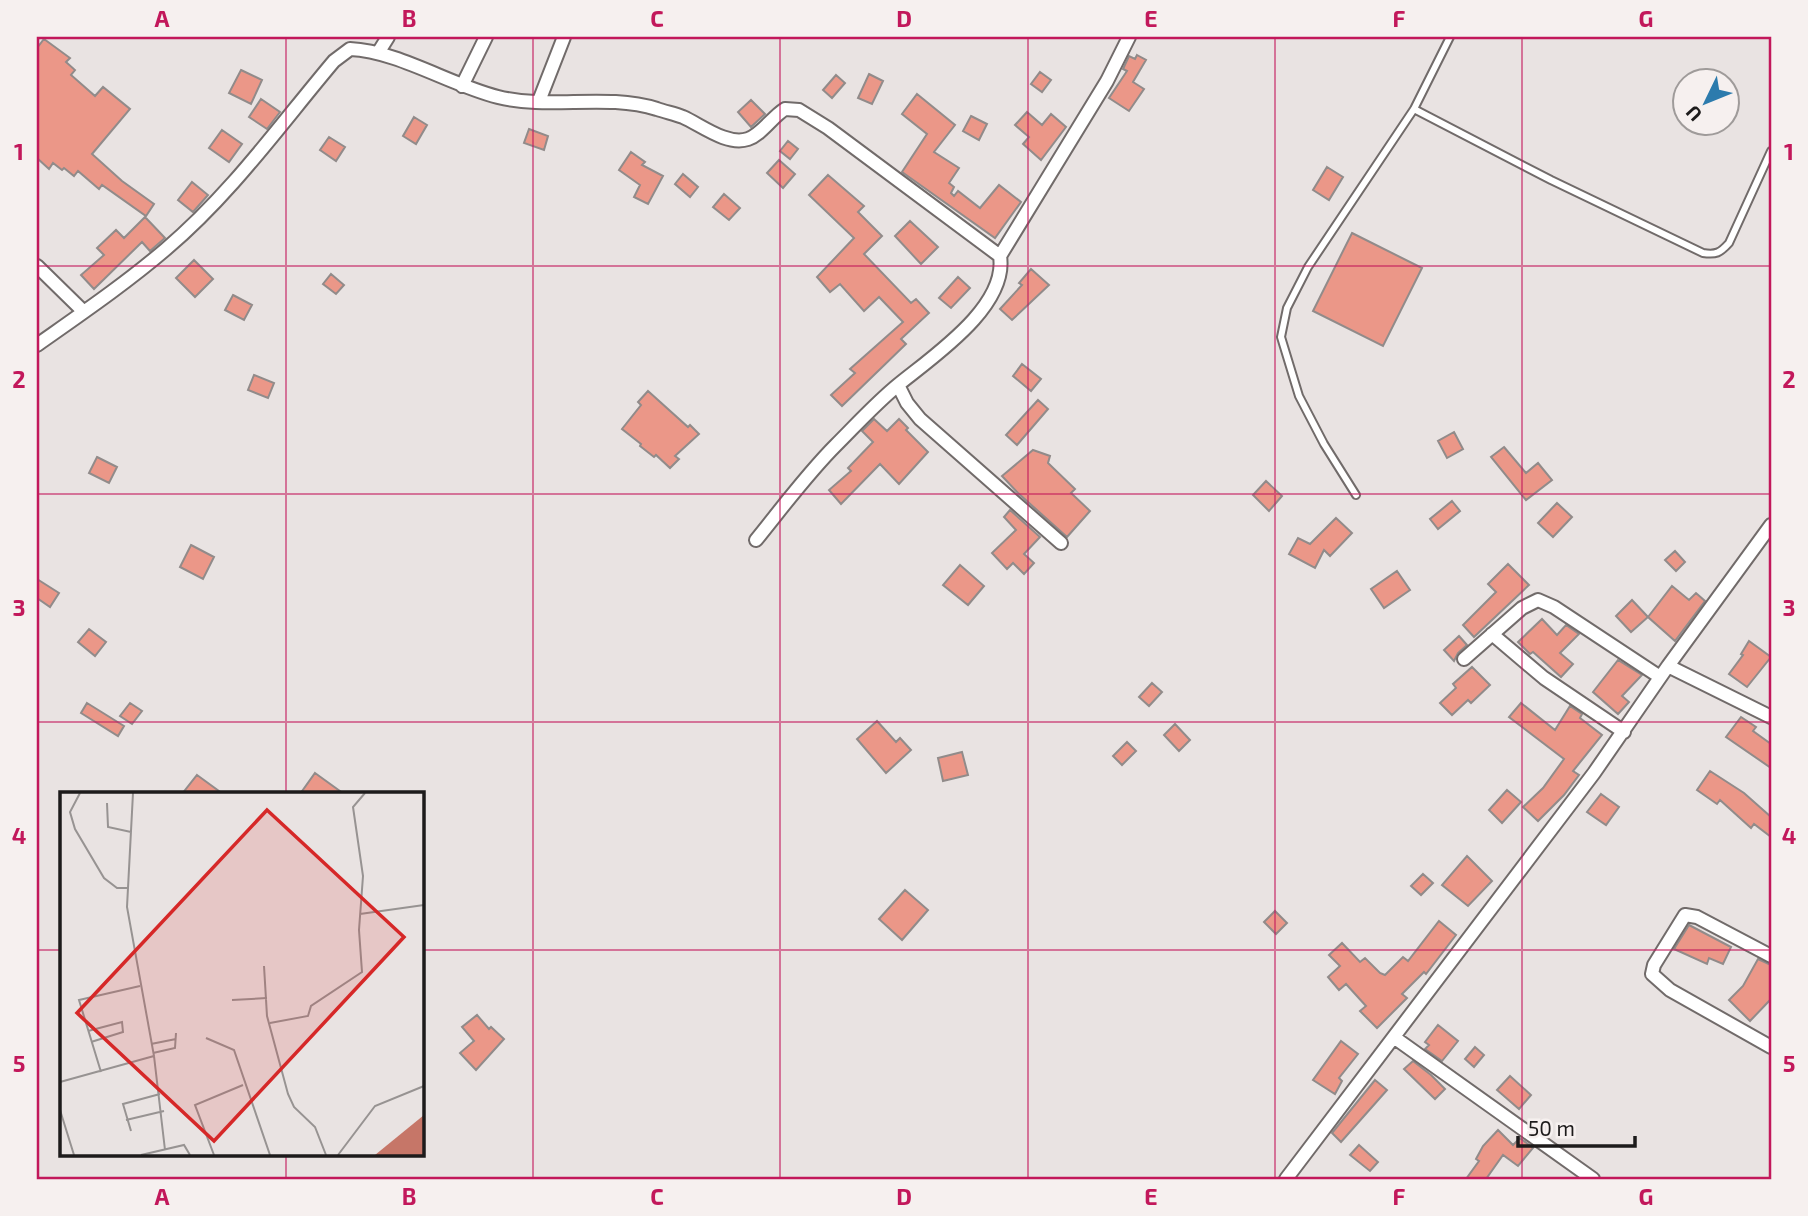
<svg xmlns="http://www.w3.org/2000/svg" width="1808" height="1216" viewBox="0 0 1808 1216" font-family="'Exo 2',sans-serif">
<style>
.building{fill:#eb9788;stroke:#918b8a;stroke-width:2}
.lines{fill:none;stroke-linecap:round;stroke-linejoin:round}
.service-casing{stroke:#716b6a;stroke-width:10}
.minor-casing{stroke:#716b6a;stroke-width:16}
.service{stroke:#fff;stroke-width:6}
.minor{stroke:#fff;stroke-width:12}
.grid{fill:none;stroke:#c2185b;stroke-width:2;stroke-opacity:0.55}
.inset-road{fill:none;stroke:#979392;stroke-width:2}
.view{fill:#d62828;fill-opacity:0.15;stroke:#d62828;stroke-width:3.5}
.inset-edge{fill:none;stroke:#1d1b1b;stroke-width:3.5}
.neatline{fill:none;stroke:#c2185b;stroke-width:2.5}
.grid-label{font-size:23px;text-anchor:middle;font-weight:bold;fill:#c2185b}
</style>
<rect width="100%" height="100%" fill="#e9e3e2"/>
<path class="building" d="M 44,39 L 70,58 L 66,62 L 75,70 L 71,75 L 95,96 L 103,87 L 130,109 L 92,154 L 122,181 L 154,204 L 146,216 L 102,185 L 99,189 L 78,171 L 74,176 L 64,168 L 62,170 L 53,163 L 49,169 L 37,158 L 37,48 Z
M 1137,55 L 1146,60 L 1133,82 L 1144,89 L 1129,111 L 1109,98 L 1127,71 L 1123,69 L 1129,56 L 1135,59 Z
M 241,70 L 262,80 L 251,104 L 229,93 Z
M 1040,72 L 1051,80 L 1042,92 L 1031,84 Z
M 869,74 L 883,81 L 872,104 L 858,98 Z
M 836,75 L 845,83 L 832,98 L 823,90 Z
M 917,94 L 955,125 L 934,152 L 959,168 L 949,183 L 954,187 L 951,193 L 954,196 L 958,191 L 980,208 L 999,185 L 1021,202 L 995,238 L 902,172 L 927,134 L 902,114 Z
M 261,99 L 280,112 L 267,129 L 249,117 Z
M 751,100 L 765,114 L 751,127 L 738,112 Z
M 1027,112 L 1042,125 L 1051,114 L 1066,127 L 1041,160 L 1023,144 L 1029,137 L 1015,125 Z
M 971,116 L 987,124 L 979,140 L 963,131 Z
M 414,117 L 427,125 L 416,144 L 403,136 Z
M 529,129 L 548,136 L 544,150 L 524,143 Z
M 222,130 L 242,144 L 229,162 L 209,148 Z
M 329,137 L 345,147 L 336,161 L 320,150 Z
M 788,141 L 798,149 L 790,159 L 780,151 Z
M 631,152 L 645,162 L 642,165 L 663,176 L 648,204 L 634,197 L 640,185 L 619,170 Z
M 779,160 L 795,174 L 783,188 L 767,173 Z
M 1327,167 L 1343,177 L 1329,200 L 1313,190 Z
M 683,174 L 698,187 L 690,197 L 675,184 Z
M 828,175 L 864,206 L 858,212 L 882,236 L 864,254 L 911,303 L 916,299 L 929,313 L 901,339 L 906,344 L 842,406 L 831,395 L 855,373 L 850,369 L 903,322 L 879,297 L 864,311 L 840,284 L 830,292 L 817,277 L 854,238 L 809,195 Z
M 192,182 L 208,195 L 193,212 L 178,200 Z
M 724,194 L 740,208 L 729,220 L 713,207 Z
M 145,217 L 165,238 L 150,251 L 142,242 L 94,289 L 81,275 L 104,255 L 97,248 L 116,230 L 124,238 Z
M 910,221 L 938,247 L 921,264 L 895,236 Z
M 1352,233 L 1422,268 L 1383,346 L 1313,311 Z
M 194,260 L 213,279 L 195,297 L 176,278 Z
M 1031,269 L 1049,285 L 1012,320 L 1000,309 L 1022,285 L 1019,283 Z
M 331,274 L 344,285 L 336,294 L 323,284 Z
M 958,277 L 970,288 L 951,308 L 939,298 Z
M 233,295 L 252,305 L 244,320 L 225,310 Z
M 1022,364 L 1041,379 L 1031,391 L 1013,376 Z
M 254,375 L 274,383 L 268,398 L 248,390 Z
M 648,391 L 688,427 L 690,425 L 699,434 L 675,456 L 679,459 L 670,468 L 656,455 L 654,457 L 640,446 L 641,444 L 622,429 L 641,405 L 638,402 Z
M 1038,400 L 1048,409 L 1017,445 L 1006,435 Z
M 874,419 L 887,431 L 899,419 L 908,428 L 906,430 L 928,452 L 899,484 L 880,464 L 841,504 L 829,490 L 851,471 L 848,468 L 873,442 L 862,431 Z
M 1454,432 L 1463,449 L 1447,458 L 1438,441 Z
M 1504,447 L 1526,473 L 1538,463 L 1552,480 L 1526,500 L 1491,457 Z
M 1033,450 L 1050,456 L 1048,463 L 1075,489 L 1071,493 L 1090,511 L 1067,537 L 1018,493 L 1002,476 Z
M 97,457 L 117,467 L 109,483 L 89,473 Z
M 1266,481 L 1282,496 L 1269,511 L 1253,495 Z
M 1452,501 L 1460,511 L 1438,529 L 1430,519 Z
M 1557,503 L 1572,517 L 1553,537 L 1538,523 Z
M 1010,510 L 1040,537 L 1024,554 L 1034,563 L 1024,574 L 1013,563 L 1007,569 L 992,553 L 1016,530 L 1004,517 Z
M 1336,518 L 1352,533 L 1330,556 L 1324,550 L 1315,568 L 1289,554 L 1298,538 L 1310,544 Z
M 191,545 L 214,557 L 203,579 L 180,567 Z
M 1675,551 L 1685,562 L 1676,571 L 1665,560 Z
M 1508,564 L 1529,585 L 1474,637 L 1463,625 L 1496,592 L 1488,584 Z
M 960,565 L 984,586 L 968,605 L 943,585 Z
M 1397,571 L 1410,590 L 1384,608 L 1371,589 Z
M 37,579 L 59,593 L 50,607 L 37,598 Z
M 1672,586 L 1689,600 L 1696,593 L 1705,601 L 1675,641 L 1648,617 Z
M 1632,600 L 1648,617 L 1631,632 L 1616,616 Z
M 1542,619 L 1557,635 L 1566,625 L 1579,634 L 1560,653 L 1573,664 L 1561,677 L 1533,652 L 1530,654 L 1518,642 Z
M 89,629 L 106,642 L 95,656 L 78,642 Z
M 1459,636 L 1467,645 L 1458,653 L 1454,661 L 1444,650 Z
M 1749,641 L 1771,657 L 1747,687 L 1729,674 L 1743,655 L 1741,654 Z
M 1618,660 L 1642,675 L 1622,696 L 1629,702 L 1618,714 L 1593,692 Z
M 1472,667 L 1490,685 L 1471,703 L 1468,700 L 1452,715 L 1440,703 L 1456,688 L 1453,684 Z
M 1152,683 L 1162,692 L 1149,706 L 1139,697 Z
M 87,703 L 124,726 L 118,736 L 81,713 Z
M 130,703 L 142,711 L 132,724 L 120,716 Z
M 1521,703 L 1555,730 L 1570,706 L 1582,714 L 1580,718 L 1602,735 L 1573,771 L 1579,775 L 1564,795 L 1538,821 L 1523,807 L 1543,788 L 1564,759 L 1509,717 Z
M 1741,717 L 1756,727 L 1753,731 L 1771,744 L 1771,768 L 1726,737 Z
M 877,721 L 896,742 L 900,738 L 911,750 L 886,773 L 857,739 Z
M 1175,724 L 1190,740 L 1179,751 L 1164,735 Z
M 1127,742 L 1136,751 L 1122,765 L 1113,756 Z
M 962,752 L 968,775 L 943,781 L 938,758 Z
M 1710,771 L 1744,793 L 1771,817 L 1771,837 L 1754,824 L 1751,828 L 1720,800 L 1717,804 L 1697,790 Z
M 315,773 L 344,794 L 300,794 Z
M 197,775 L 223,794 L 182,794 Z
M 1507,790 L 1521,802 L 1502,823 L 1489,810 Z
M 1601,794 L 1619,807 L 1606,825 L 1587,812 Z
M 1467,856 L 1492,881 L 1468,906 L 1442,885 Z
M 1423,874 L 1433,883 L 1421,895 L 1411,886 Z
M 905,890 L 928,910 L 902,940 L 879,919 Z
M 1275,911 L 1287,923 L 1276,934 L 1264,922 Z
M 1439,921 L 1456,935 L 1426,974 L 1424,972 L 1402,994 L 1407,998 L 1377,1028 L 1360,1011 L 1366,1006 L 1346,984 L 1339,990 L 1328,977 L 1340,966 L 1329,955 L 1342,943 L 1360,962 L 1365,958 L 1380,973 L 1385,975 L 1403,957 L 1408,961 Z
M 1689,925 L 1731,947 L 1723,964 L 1709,958 L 1707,964 L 1674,949 Z
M 1758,959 L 1771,965 L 1771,999 L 1750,1021 L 1729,1000 L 1743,986 Z
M 477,1015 L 489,1029 L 491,1027 L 504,1039 L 476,1070 L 460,1053 L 474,1041 L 462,1027 Z
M 1438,1025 L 1458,1041 L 1442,1061 L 1425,1049 L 1429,1045 L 1425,1042 Z
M 1341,1041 L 1358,1054 L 1339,1078 L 1342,1081 L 1335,1094 L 1313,1080 Z
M 1475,1047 L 1484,1055 L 1474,1067 L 1465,1059 Z
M 1413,1061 L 1431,1075 L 1445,1089 L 1435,1099 L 1404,1069 Z
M 1510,1076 L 1531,1095 L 1519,1109 L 1497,1090 Z
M 1375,1080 L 1387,1090 L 1341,1142 L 1332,1133 Z
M 1498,1130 L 1513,1145 L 1520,1138 L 1533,1148 L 1518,1166 L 1503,1155 L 1486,1179 L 1466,1179 L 1479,1161 L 1476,1159 L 1483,1146 Z
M 1359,1145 L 1378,1162 L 1370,1171 L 1350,1155 Z"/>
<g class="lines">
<g class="service-casing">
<path id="service" d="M 1414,109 L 1551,180 L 1703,253 C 1716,255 1720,253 1729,243 L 1771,151
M 1356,495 L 1324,444 L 1299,396 L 1281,337 L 1287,308 L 1308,267 L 1414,109 L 1450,37"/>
</g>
<g class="minor-casing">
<path id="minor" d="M 378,53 L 388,37
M 462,86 L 486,37
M 539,101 L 564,37
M 37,266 L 84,312
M 37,345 C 81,314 125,284 166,249 C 231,194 280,125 334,61 L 350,49 C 398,51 450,85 498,97 C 550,110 605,93 657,109 C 666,112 675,114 683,117 C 701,125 727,146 748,139 C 762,134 772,117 785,109 L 799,110 L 828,128 L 1000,256
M 898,385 L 907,403 L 920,419 L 1061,543
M 756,540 C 782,508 807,474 836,445 C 856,425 876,403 898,385 C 932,357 1008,307 1000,256 L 1107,81 L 1129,37
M 1492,634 L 1544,678 L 1624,732
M 1464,659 L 1522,608 L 1538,600 L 1554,607 L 1660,677
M 1668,666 L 1771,525
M 1771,956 L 1697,917 L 1685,915 L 1654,965 L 1652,974 L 1670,990 L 1771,1047
M 1395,1038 L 1593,1179
M 1286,1179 L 1594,773 L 1668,666 L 1771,717"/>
</g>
<use href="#service" class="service"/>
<use href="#minor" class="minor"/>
</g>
<path class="grid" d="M 286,37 L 286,794M 533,37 L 533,1179M 780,37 L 780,1179M 1028,37 L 1028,1179M 1275,37 L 1275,1179M 1522,37 L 1522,1179M 37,266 L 1771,266M 37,494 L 1771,494M 37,722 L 1771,722M 37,950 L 61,950M 422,950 L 1771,950M 286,1155 L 286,1179"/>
<g transform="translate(60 792)">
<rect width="364" height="364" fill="#e9e3e2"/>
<path d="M 364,323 L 364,363 L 315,363 Z" fill="#c67668"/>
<path class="inset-road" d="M 20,1 L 10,20 L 15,37 L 44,86 L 57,96 L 67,96M 47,11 L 48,35 L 71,40M 300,122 L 364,113M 204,174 L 207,224 L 228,302 L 234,315 L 255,335 L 266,363M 172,208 L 207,206M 210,231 L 248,224 L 251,214 L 302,180 L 299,138 L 303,84 L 293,15 L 305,1M 28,239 L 62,230 L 63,240 L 31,250M 146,246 L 174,258 L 210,363M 91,252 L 116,247M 93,261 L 115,256 L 116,241M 94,264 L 105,358M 41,280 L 19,208 L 80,194M 0,290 L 94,264 L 67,115 L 73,1M 0,318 L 14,363M 66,328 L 104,319M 71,339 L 63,312 L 100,302M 81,363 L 124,353 L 130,363M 154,363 L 135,313 L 183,293M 278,363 L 315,314 L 364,294"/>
<path class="view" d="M 207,18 L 344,145 L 154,349 L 17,221 Z"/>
<rect width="364" height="364" class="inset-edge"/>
</g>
<rect width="1808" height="1216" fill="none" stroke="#f6f0ef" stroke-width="77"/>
<g transform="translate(1706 102) rotate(227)"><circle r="33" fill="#f6f0ef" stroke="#9f9b9a" stroke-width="2"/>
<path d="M0-5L12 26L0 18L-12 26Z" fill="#2c7bad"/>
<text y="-10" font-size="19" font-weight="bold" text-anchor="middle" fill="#1d1b1b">U</text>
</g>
<path d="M1518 1136v10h117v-10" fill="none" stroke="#1d1b1b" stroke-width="3.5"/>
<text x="1528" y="1136" font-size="21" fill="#1d1b1b" stroke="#f6f0ef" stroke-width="5" paint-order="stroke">50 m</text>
<rect x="38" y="38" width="1732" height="1140" class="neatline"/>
<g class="grid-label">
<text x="162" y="27">A</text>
<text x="409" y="27">B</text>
<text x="657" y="27">C</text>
<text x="904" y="27">D</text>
<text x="1151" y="27">E</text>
<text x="1399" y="27">F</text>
<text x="1646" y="27">G</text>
<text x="19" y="160">1</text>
<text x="1789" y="160">1</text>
<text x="19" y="388">2</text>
<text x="1789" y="388">2</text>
<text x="19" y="616">3</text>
<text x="1789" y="616">3</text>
<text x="19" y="844">4</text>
<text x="1789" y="844">4</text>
<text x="19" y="1072">5</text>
<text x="1789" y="1072">5</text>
<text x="162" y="1205">A</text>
<text x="409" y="1205">B</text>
<text x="657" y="1205">C</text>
<text x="904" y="1205">D</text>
<text x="1151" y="1205">E</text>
<text x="1399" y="1205">F</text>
<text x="1646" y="1205">G</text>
</g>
</svg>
